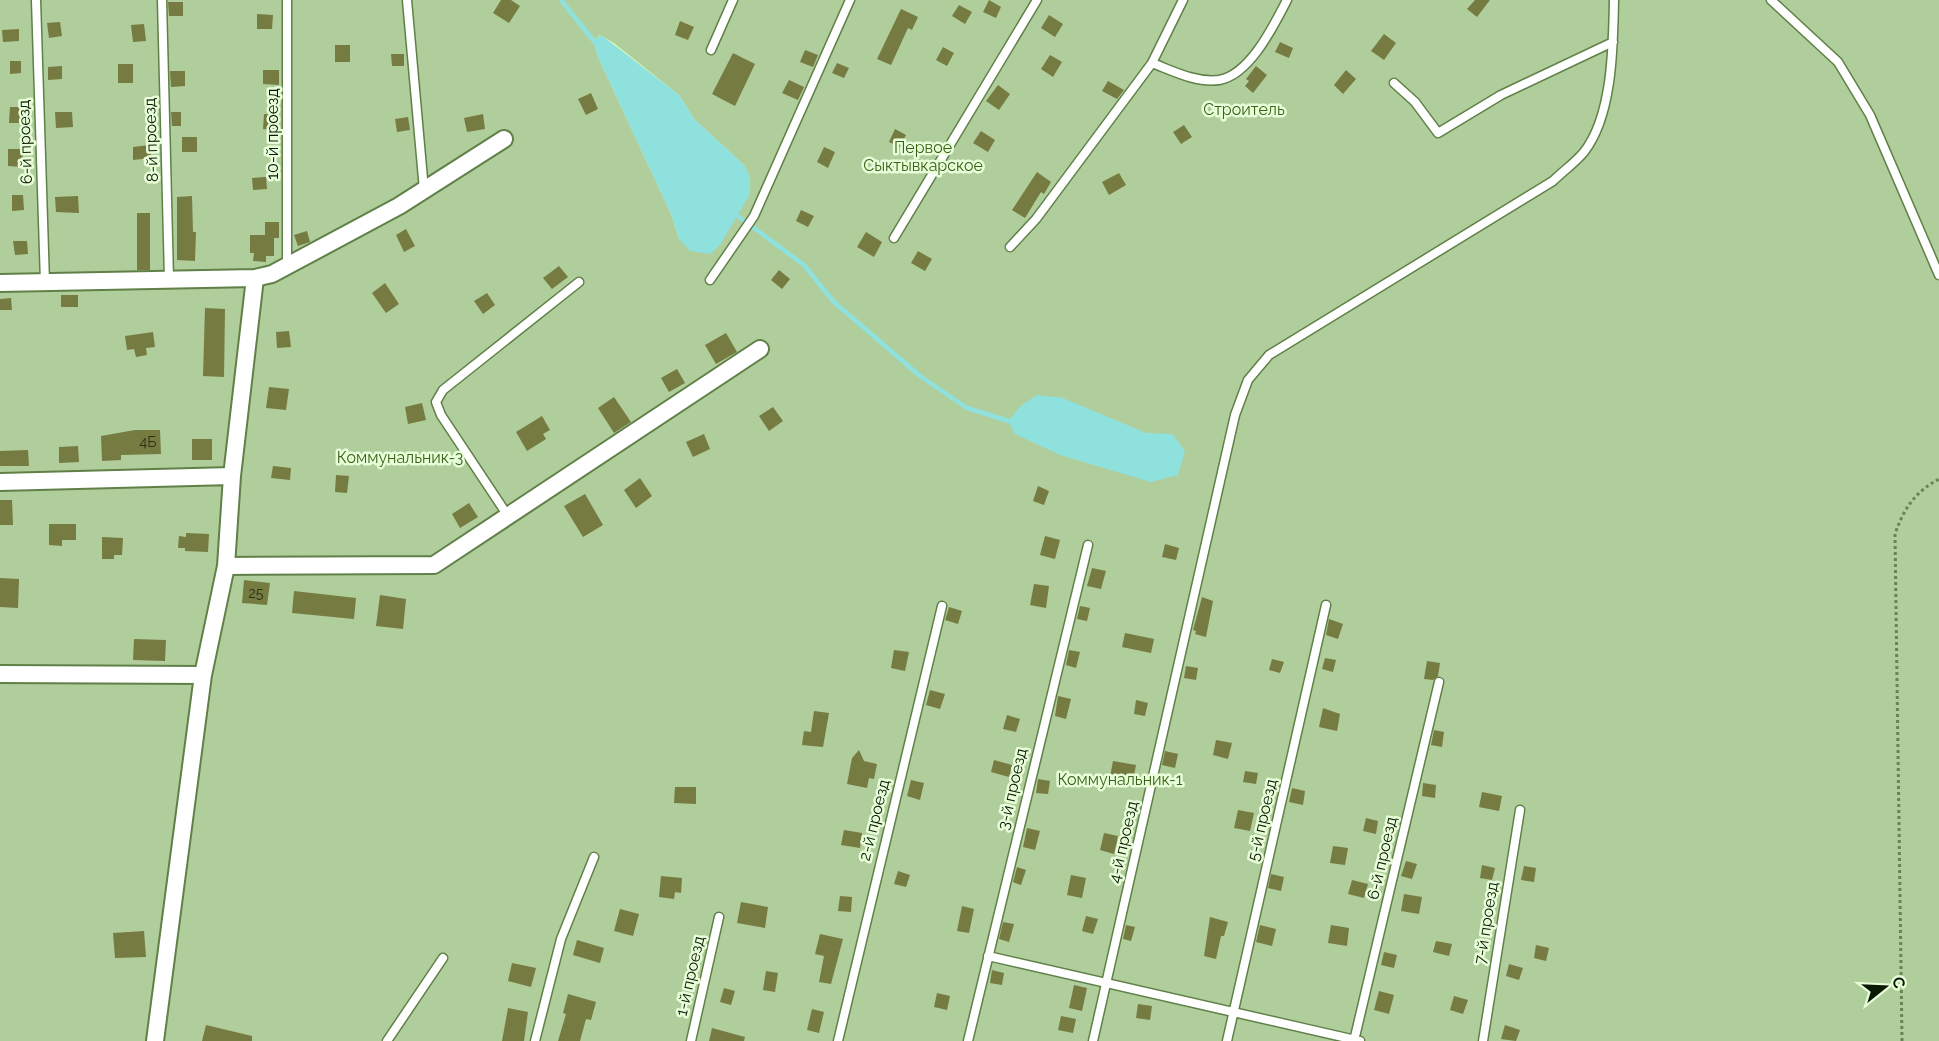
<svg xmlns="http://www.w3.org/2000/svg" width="1939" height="1041" viewBox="0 0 1939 1041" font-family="Raleway,sans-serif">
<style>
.green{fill:#b0cd9c;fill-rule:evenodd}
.water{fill:#8fe1de}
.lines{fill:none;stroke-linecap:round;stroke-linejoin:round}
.stream{stroke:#8fe1de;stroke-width:4.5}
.building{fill:#767b41}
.service-casing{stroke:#5f8047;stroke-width:11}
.minor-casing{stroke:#5f8047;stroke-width:20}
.path{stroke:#698259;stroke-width:3;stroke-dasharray:3 3;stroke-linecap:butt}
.service{stroke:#fff;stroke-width:8}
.minor{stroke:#fff;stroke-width:16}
.labels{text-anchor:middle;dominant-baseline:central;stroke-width:5;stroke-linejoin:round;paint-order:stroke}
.number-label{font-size:14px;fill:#263112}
.park-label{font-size:16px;fill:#3b6219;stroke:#e8fed9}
.street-label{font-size:16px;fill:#0b1803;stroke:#e8fed9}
</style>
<rect width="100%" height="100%" fill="#d1f6b8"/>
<path class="green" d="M 0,0 L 1939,0 L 1939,1041 L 0,1041 ZM 600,35 L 614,43 L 679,95 L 694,119 L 744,165 L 750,177 L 679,239 L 671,214 L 597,55 L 594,41 Z"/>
<path class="water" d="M 601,35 L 679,95 L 694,119 L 744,165 L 750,177 L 750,194 L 720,245 L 710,254 L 690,251 L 679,239 L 671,214 L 597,55 L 594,41 Z
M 1037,395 L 1063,398 L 1146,433 L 1172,434 L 1185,451 L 1178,475 L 1151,482 L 1060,455 L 1015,434 L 1008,421 L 1022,405 Z"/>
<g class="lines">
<path class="stream" d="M 561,0 L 597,45
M 735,214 L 804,265 L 834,302 L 920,376 L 967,408 L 1012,422"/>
</g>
<path class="building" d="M 501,0 L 511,0 L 520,6 L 509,23 L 493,13 Z
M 989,0 L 1001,7 L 996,18 L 983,12 Z
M 1475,0 L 1490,0 L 1477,17 L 1467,9 Z
M 168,2 L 183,2 L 183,16 L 169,16 Z
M 959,5 L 972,12 L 965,24 L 952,16 Z
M 901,9 L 918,17 L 912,30 L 908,28 L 891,65 L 877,59 Z
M 257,14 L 273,15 L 272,29 L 257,29 Z
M 1049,15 L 1063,24 L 1055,37 L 1041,28 Z
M 680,21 L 694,27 L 688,40 L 675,35 Z
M 60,22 L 62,36 L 49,38 L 47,23 Z
M 144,24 L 146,41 L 133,42 L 131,25 Z
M 19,29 L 19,41 L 3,42 L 2,30 Z
M 1384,34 L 1396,43 L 1384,60 L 1371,51 Z
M 1280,42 L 1293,48 L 1289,58 L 1275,52 Z
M 335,45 L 350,45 L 350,62 L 335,62 Z
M 943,47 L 954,53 L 947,66 L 936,60 Z
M 805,50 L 818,55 L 813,67 L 800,62 Z
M 733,53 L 755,64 L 735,106 L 712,94 Z
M 391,54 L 404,54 L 404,66 L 392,66 Z
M 1050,55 L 1062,62 L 1053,77 L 1041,69 Z
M 10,61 L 21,61 L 21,73 L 10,74 Z
M 837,63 L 849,68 L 844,78 L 832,73 Z
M 118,64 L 133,64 L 133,83 L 118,83 Z
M 62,66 L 62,79 L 48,80 L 48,67 Z
M 1256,66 L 1267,75 L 1253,93 L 1245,86 L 1249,81 L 1246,79 Z
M 263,70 L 279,70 L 279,85 L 263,84 Z
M 1346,70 L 1356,79 L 1343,94 L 1334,85 Z
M 170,71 L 185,71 L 185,86 L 171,87 Z
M 789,80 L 804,87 L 798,100 L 782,93 Z
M 1108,81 L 1124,90 L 1117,99 L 1102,91 Z
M 998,85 L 1010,94 L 999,110 L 986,101 Z
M 591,93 L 598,109 L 586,115 L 578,99 Z
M 10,107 L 25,107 L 25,123 L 9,123 Z
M 55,112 L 72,112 L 73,127 L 56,128 Z
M 171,112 L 181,112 L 181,126 L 172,126 Z
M 264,114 L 277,115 L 276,130 L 263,129 Z
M 483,114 L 485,129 L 467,132 L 464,118 Z
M 408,117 L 410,130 L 397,132 L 395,119 Z
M 1184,125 L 1192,137 L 1181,144 L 1173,132 Z
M 895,129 L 906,135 L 900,147 L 889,142 Z
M 981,131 L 995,140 L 988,152 L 973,143 Z
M 182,137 L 197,137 L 197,152 L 182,152 Z
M 150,145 L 151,158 L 133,160 L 133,147 Z
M 824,147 L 835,152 L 828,168 L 817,162 Z
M 8,149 L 23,149 L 23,167 L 8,166 Z
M 1037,172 L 1051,182 L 1044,194 L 1041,192 L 1025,218 L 1012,210 Z
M 1119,173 L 1126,185 L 1109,195 L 1102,182 Z
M 266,177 L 267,189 L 253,190 L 252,178 Z
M 12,195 L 23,195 L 24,210 L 12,211 Z
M 78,196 L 79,213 L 56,212 L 55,197 Z
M 192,196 L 193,232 L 196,232 L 195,261 L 177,260 L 177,197 Z
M 801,210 L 814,216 L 808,227 L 796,221 Z
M 137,213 L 150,213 L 150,270 L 137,270 Z
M 265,222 L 279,222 L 279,238 L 274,238 L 274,256 L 266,256 L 266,262 L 253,261 L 254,253 L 250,253 L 250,235 L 265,235 Z
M 406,229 L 415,246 L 404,252 L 396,235 Z
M 307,231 L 310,242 L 298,246 L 294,235 Z
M 866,232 L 882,242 L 874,257 L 857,247 Z
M 13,241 L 27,241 L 28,254 L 15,255 Z
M 918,251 L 932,259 L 925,271 L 911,263 Z
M 559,266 L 568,277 L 552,289 L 543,278 Z
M 779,270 L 790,279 L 782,289 L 771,280 Z
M 385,283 L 399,304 L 386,313 L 372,293 Z
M 487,293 L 495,305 L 483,314 L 474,301 Z
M 61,295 L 78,295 L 78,307 L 61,307 Z
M 11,298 L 12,310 L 0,310 L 0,299 Z
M 205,308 L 225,309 L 224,377 L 203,376 Z
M 289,331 L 291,347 L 277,348 L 276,332 Z
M 153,332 L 155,347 L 146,348 L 147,355 L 136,357 L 134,349 L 127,350 L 125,336 Z
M 726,333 L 737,352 L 716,364 L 705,345 Z
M 677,369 L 685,383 L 669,392 L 661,378 Z
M 269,387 L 289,389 L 286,410 L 266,408 Z
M 614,397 L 631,422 L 614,433 L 598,408 Z
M 422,403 L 426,420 L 408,424 L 405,407 Z
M 773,407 L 783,421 L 769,431 L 759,416 Z
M 542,416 L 550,430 L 543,434 L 546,439 L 527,451 L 516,432 Z
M 135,430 L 160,430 L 161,454 L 121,455 L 121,460 L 102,461 L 101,436 Z
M 704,434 L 710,449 L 693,457 L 686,442 Z
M 192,439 L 212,439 L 212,460 L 192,460 Z
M 78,446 L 79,462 L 59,463 L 59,447 Z
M 28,450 L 29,466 L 0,466 L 0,451 Z
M 273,466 L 291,468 L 290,480 L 271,478 Z
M 336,475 L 349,476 L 347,493 L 335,492 Z
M 640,478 L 652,496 L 636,508 L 624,490 Z
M 1038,486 L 1049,491 L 1044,505 L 1033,501 Z
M 585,494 L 603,525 L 583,537 L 564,506 Z
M 0,500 L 12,500 L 13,525 L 0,525 Z
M 469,503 L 478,517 L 460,528 L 452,514 Z
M 49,524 L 76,524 L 76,540 L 62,540 L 62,546 L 49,545 Z
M 186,533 L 209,534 L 208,552 L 185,551 L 185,548 L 178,548 L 179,536 L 186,537 Z
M 1045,536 L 1060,540 L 1055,559 L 1040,555 Z
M 102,537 L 123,538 L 122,555 L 114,555 L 114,559 L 102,559 Z
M 1165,544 L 1179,548 L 1176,560 L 1162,557 Z
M 1092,568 L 1106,571 L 1101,589 L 1087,586 Z
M 0,578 L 19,579 L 18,608 L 0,607 Z
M 244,580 L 270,583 L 267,605 L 242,603 Z
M 1034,584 L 1049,586 L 1046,608 L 1030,605 Z
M 294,591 L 356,598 L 354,619 L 292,613 Z
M 380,595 L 406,599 L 403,629 L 376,626 Z
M 1202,597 L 1213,601 L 1206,637 L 1195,634 L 1196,631 L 1193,630 Z
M 1080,606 L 1090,608 L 1087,621 L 1077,619 Z
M 949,607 L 962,611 L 958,624 L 945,620 Z
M 1329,619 L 1343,624 L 1338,639 L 1326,635 Z
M 1125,633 L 1154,639 L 1151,653 L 1122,647 Z
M 134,639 L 166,640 L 165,661 L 133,660 Z
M 894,650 L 909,652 L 905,671 L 891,668 Z
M 1069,650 L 1080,652 L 1076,668 L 1066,665 Z
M 1325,658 L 1336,660 L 1333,672 L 1322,669 Z
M 1272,659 L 1284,662 L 1280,673 L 1269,670 Z
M 1427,661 L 1440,663 L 1438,676 L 1433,680 L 1424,679 Z
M 1186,666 L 1198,668 L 1196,680 L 1184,678 Z
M 930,690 L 945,694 L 940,709 L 926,705 Z
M 1058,696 L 1071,699 L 1066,719 L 1055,716 Z
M 1136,700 L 1148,703 L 1145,716 L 1134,714 Z
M 1323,708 L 1340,714 L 1337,731 L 1319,727 Z
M 814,711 L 829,713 L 823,747 L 802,745 L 804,731 L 811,732 Z
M 1007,715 L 1020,719 L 1016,732 L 1003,729 Z
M 1434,730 L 1444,732 L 1442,747 L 1431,745 Z
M 1216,740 L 1232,743 L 1228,759 L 1213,755 Z
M 859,750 L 864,761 L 877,764 L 874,779 L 869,778 L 867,788 L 847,784 L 852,758 Z
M 1165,751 L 1178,754 L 1175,768 L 1162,765 Z
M 994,760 L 1012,765 L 1009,777 L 991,772 Z
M 1113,761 L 1136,765 L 1132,787 L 1109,782 Z
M 1245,771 L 1258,773 L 1256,784 L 1243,782 Z
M 1038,779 L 1050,781 L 1048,794 L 1036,793 Z
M 911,780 L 924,783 L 920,800 L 907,796 Z
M 1423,783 L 1436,785 L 1435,798 L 1422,796 Z
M 675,787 L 696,787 L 696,804 L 674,803 Z
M 1292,788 L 1305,791 L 1303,805 L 1289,802 Z
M 1482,792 L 1502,796 L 1499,811 L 1479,807 Z
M 1238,810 L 1254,813 L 1250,831 L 1234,828 Z
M 1366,818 L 1378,821 L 1376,834 L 1363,831 Z
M 1027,828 L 1040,831 L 1035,850 L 1023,847 Z
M 844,830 L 862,833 L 860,848 L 841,845 Z
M 1104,833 L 1118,836 L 1114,854 L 1100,850 Z
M 1333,846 L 1348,848 L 1345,865 L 1330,863 Z
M 1406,861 L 1417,864 L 1412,879 L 1401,876 Z
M 1482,865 L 1495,868 L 1492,880 L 1480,878 Z
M 1524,866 L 1536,868 L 1534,882 L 1521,880 Z
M 1017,867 L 1026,870 L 1021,885 L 1013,882 Z
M 898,871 L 910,875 L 906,887 L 894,884 Z
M 1271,874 L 1284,877 L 1281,891 L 1268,888 Z
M 1071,875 L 1086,878 L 1082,898 L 1067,895 Z
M 661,876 L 682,878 L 681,893 L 675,892 L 674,899 L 659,897 Z
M 1352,880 L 1368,884 L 1364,898 L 1348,894 Z
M 1404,894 L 1422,897 L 1419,914 L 1401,911 Z
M 840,896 L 852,897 L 851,912 L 838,911 Z
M 741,902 L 768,907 L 765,928 L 737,923 Z
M 962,906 L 974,909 L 969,933 L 957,931 Z
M 620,909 L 639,914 L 633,936 L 614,931 Z
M 1086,916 L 1098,919 L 1093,934 L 1082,931 Z
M 1210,917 L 1228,922 L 1224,936 L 1221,936 L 1216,959 L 1204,956 Z
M 1003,922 L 1014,924 L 1009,942 L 999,939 Z
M 1126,925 L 1135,927 L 1131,941 L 1123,939 Z
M 1260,925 L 1276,929 L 1272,946 L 1256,942 Z
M 1331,925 L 1349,928 L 1347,946 L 1328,943 Z
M 144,931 L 146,957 L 115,958 L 113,933 Z
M 820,934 L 843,939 L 831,984 L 819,982 L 824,956 L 815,954 Z
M 577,940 L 604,948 L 600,963 L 573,955 Z
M 1436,941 L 1452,944 L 1449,956 L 1433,952 Z
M 1536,945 L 1549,948 L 1546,961 L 1534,958 Z
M 1384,952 L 1397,955 L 1394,968 L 1381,965 Z
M 512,963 L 536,968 L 531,987 L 508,981 Z
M 1509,964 L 1523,968 L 1519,980 L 1506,976 Z
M 992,970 L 1004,973 L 1002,985 L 990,983 Z
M 766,971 L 778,973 L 775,992 L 763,990 Z
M 1074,985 L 1087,988 L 1082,1011 L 1069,1008 Z
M 724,988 L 735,991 L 731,1005 L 720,1002 Z
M 1379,991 L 1394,995 L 1389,1014 L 1374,1010 Z
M 937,993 L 950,996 L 947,1010 L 934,1007 Z
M 568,994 L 596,1002 L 591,1020 L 586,1019 L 580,1041 L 558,1041 L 566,1014 L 563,1013 Z
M 1454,996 L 1468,1000 L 1463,1014 L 1450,1010 Z
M 1138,1004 L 1152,1006 L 1150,1020 L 1136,1018 Z
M 508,1008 L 528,1012 L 524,1041 L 502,1041 Z
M 812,1009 L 824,1012 L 819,1033 L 807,1030 Z
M 1061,1016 L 1076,1019 L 1073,1033 L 1058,1030 Z
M 206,1025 L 252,1036 L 252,1041 L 202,1041 Z
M 1505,1025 L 1520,1030 L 1516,1041 L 1501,1039 Z
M 712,1028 L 745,1037 L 744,1041 L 709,1041 Z"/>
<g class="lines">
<g class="service-casing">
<path id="service" d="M 36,0 L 45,283
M 162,0 L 169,279
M 287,0 L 287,267
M 407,0 L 424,190
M 1771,0 L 1838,62 L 1870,115 L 1939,275
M 711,50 L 733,0
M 1152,63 C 1173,71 1196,83 1219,80 C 1250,75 1274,25 1287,0
M 1394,83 L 1415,102 L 1438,133 L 1501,95 L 1613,42
M 894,238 L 1037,0
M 1010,247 L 1036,219 L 1152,63 L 1183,0
M 710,280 L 754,216 L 850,0
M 508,516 L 441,415 L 436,402 L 443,390 L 579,282
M 988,956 L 1360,1041
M 387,1041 L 443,958
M 535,1041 L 561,939 L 594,857
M 691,1041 L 719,917
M 838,1041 L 942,606
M 968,1041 L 1088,545
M 1093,1041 L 1235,415 L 1248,380 L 1269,355 L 1553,181 C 1563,171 1575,163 1584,152 C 1613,115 1613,45 1614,0
M 1227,1041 L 1326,605
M 1354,1041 L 1439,682
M 1483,1041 L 1520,810"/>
</g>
<g class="minor-casing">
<path id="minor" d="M 0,283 L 255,278 L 272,274 L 399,206 L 504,139
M 0,482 L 232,476
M 226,566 L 434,565 L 760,349
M 0,674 L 203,675
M 155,1041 L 203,675 L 226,566 L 232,476 L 255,278"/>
</g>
<path class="path" d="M 1902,1041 L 1895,534 C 1904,508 1915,492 1939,479"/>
<use href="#service" class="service"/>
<use href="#minor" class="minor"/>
</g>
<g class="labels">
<g class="number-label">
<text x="148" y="442">4Б</text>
<text x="256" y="593">25</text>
</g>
<g class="park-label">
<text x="1244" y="109">Строитель</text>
<text x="923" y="147">Первое<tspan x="923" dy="18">Сыктывкарское</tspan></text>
<text x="400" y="457">Коммунальник-3</text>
<text x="1120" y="779">Коммунальник-1</text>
</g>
<g class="street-label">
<text transform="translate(272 134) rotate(-90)">10-й проезд</text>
<text transform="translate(151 140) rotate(-92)">8-й проезд</text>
<text transform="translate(25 142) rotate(-92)">6-й проезд</text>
<text transform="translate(1012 789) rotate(-77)">3-й проезд</text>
<text transform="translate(874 820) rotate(-76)">2-й проезд</text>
<text transform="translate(1262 820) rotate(-77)">5-й проезд</text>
<text transform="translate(1123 842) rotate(-77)">4-й проезд</text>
<text transform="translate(1382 858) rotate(-77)">6-й проезд</text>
<text transform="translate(1486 923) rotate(-81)">7-й проезд</text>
<text transform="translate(690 976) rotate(-77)">1-й проезд</text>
</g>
</g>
<g transform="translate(1885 987) rotate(72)" stroke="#e8fed9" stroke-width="4.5" paint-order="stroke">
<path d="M0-4.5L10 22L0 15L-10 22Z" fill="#0b1803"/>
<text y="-9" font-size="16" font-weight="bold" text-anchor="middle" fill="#0b1803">С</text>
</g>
</svg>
